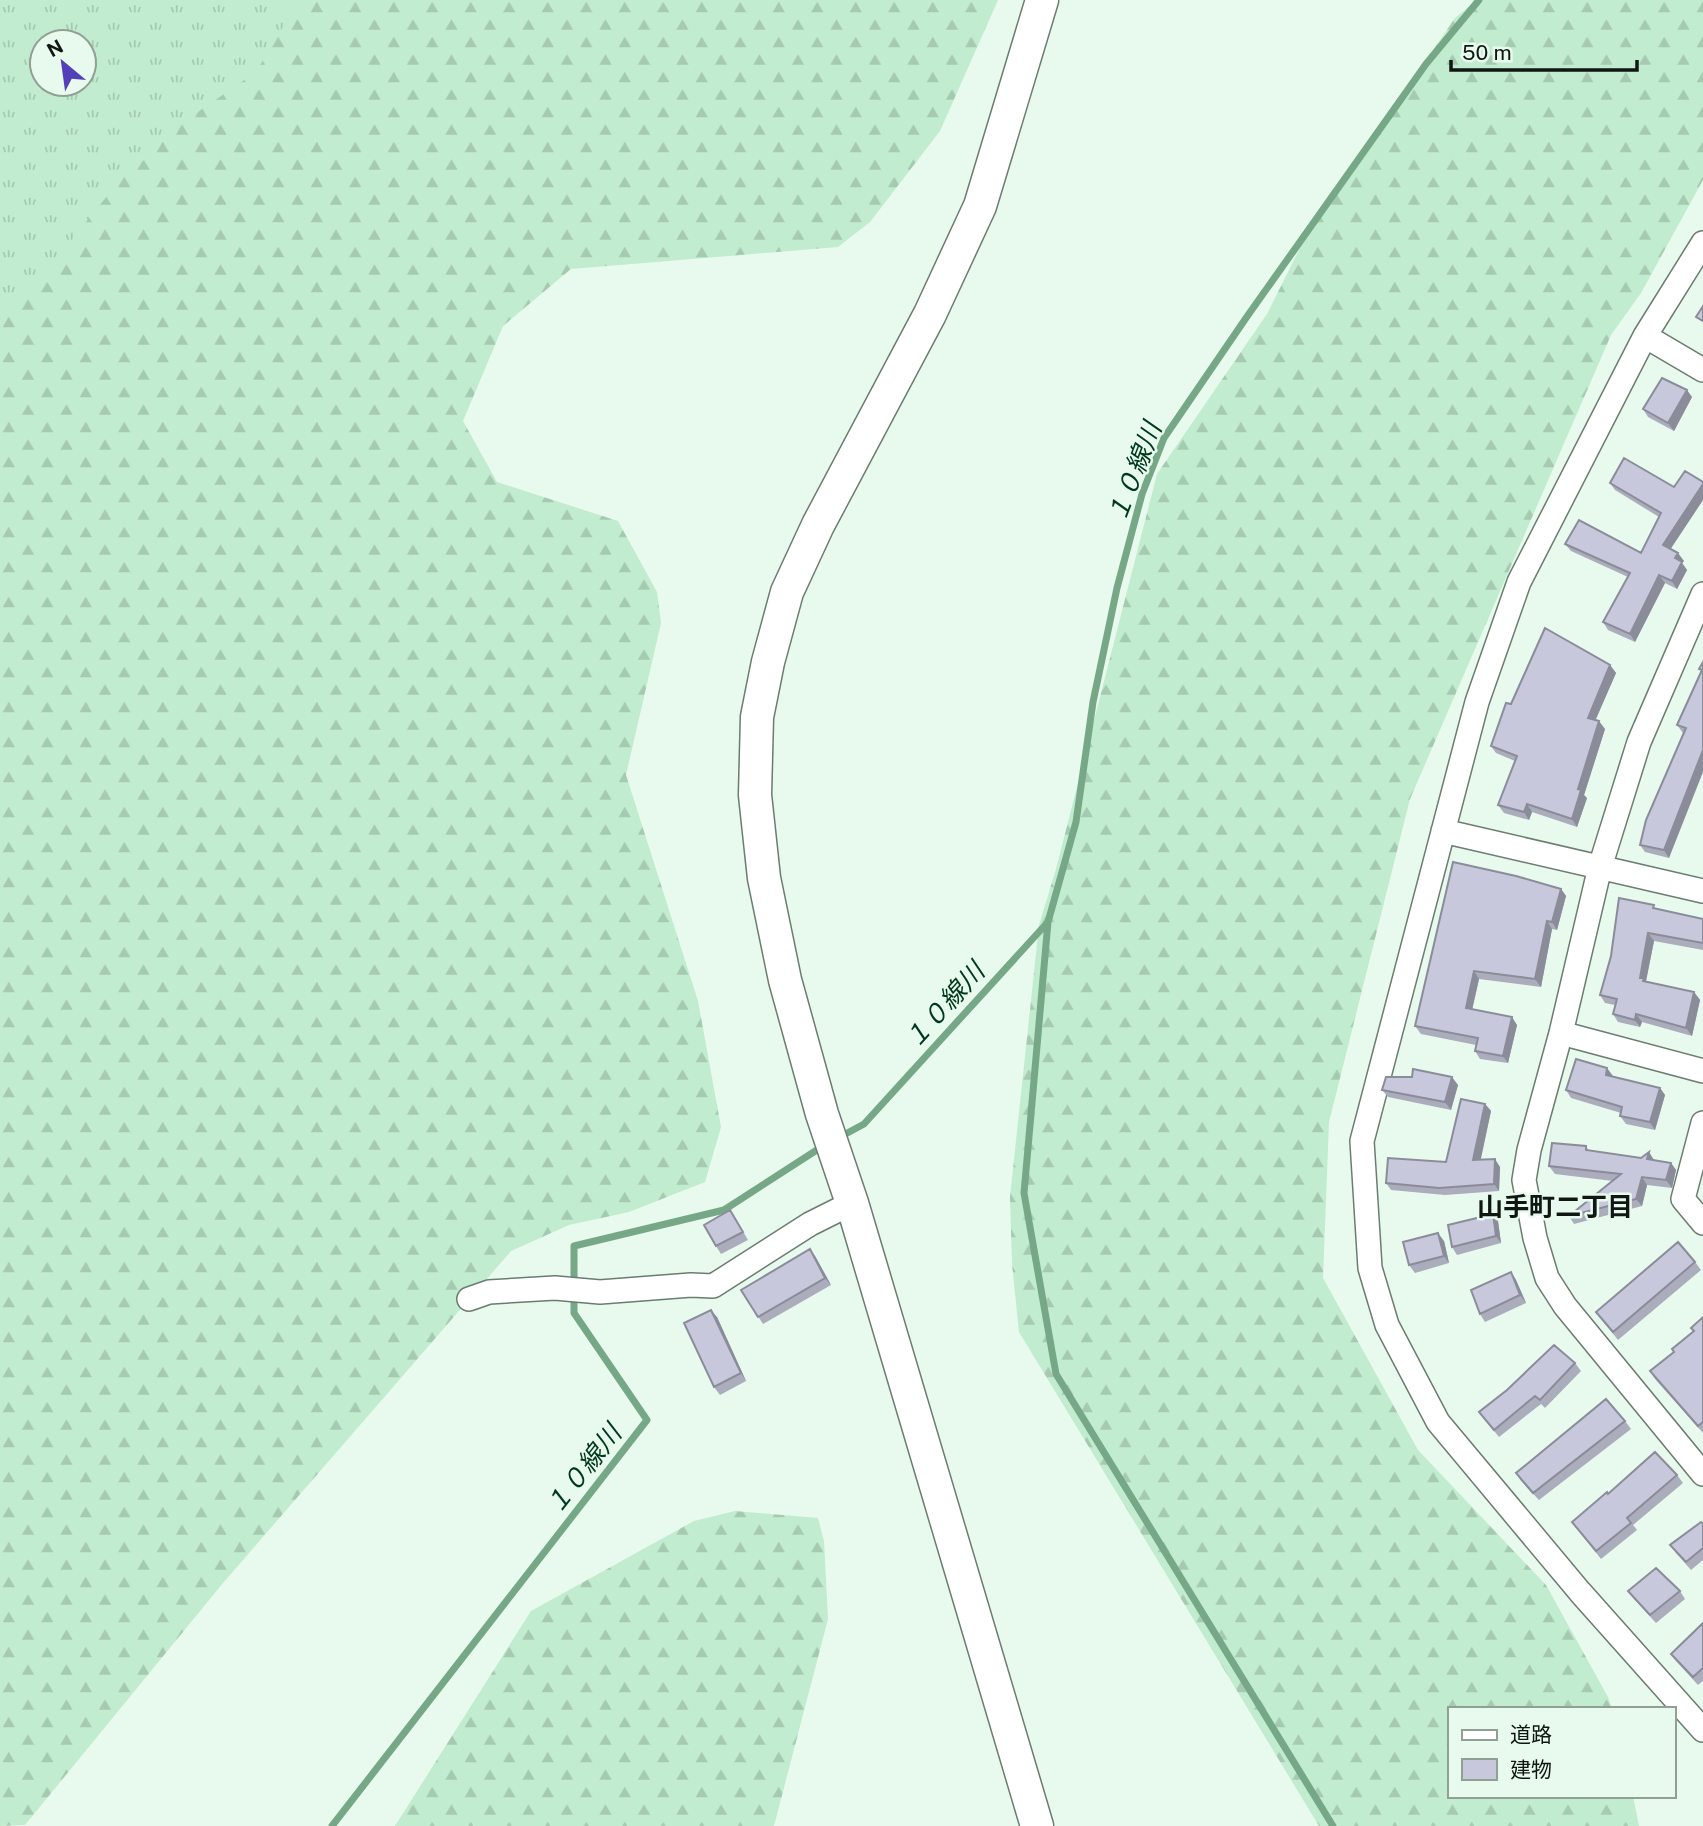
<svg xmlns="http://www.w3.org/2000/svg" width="1703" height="1826" viewBox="0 0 1703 1826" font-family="'Public Sans','Noto Sans JP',sans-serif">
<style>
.grass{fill:url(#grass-tufts);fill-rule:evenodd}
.forest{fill:url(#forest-firs)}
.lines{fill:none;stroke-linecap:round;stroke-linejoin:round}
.stream{stroke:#76a887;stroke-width:7}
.street-casing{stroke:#6b7c70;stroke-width:26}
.secondary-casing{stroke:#6b7c70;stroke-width:35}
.street{stroke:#fff;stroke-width:23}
.secondary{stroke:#fff;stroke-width:32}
.wall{fill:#abacbc}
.shaded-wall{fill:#8b8c99}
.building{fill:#c7c8db;stroke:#8b8c99;stroke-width:2}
.labels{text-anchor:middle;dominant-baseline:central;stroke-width:5;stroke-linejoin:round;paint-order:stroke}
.water-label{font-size:26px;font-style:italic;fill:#00381d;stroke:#e7faed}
.neighbourhood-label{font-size:26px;font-weight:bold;fill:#101612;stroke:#e7faed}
</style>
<defs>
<pattern id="grass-tufts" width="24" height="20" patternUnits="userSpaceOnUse" patternTransform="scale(1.75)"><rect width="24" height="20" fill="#c1eccf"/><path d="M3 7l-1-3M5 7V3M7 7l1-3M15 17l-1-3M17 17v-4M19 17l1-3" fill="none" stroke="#a5cab1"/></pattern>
<pattern id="forest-firs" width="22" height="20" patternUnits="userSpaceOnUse" patternTransform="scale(1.75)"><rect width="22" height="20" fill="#c1eccf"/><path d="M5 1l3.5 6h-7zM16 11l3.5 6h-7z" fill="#a5cab1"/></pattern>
</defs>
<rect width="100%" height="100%" fill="#e7faed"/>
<path class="grass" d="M 0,0 L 420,0 L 0,769 ZM 42,42 L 84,42 L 84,84 L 42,84 Z"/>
<path class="forest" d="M 299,0 L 998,0 L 940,131 L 870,222 L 838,247 L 571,269 L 503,326 L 463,421 L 497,482 L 618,521 L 657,592 L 661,623 L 626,775 L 698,1001 L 721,1127 L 705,1182 L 629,1212 L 569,1225 L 511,1251 L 223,1583 L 25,1825 L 0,1826 L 0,321 L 31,289 L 130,168 L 155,154 L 160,138 L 256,72 Z
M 1477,0 L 1703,0 L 1703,180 L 1641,293 L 1611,335 L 1410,799 L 1329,1122 L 1323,1278 L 1418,1450 L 1546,1585 L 1608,1697 L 1612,1709 L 1449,1709 L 1449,1796 L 1633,1796 L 1639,1826 L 1319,1826 L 1019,1332 L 1012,1264 L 1010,1197 L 1039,925 L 1056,869 L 1157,474 L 1267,314 L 1308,232 L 1455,18 Z
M 735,1511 L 818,1518 L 824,1541 L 828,1619 L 774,1826 L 395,1826 L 531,1611 L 694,1521 Z"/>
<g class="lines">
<path class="stream" d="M 1048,922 L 1024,1193 L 1056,1374 L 1333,1826
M 840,1137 L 864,1124 L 1048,922 L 1076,822 L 1093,702 L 1117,588 L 1142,494 L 1164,438 L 1246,318 L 1426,64 L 1479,0
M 332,1826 L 647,1420 L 574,1313 L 574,1246 L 724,1210 L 823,1146"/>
<g class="street-casing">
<path id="street" d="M 1703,243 L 1645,336 L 1519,582 L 1477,702 L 1362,1141 L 1370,1268 L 1387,1325 L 1438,1422 L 1580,1592 L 1703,1730
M 1645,336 L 1703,370
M 1703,594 L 1639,742 L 1600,867 L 1561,1033 L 1529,1150 L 1524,1180 L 1535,1238 L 1547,1278 L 1565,1306 L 1703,1474
M 1443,831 L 1703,891
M 1561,1033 L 1703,1071
M 1703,1123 L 1683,1199 L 1703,1223
M 469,1299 L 489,1292 L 555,1288 L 600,1292 L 691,1285 L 713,1286 L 810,1224 L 852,1203"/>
</g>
<g class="secondary-casing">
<path id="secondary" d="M 1037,1826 L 852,1203 L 822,1114 L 785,980 L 764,878 L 755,795 L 757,717 L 768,662 L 787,592 L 818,525 L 930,314 L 980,206 L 1042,0"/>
</g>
<use href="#street" class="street"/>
<use href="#secondary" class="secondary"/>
</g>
<path class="wall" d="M 1692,397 L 1674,431 L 1648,417 L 1643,409 Z
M 1610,483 L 1674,487 L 1703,500 L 1670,549 L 1684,561 L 1682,563 L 1687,570 L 1677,589 L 1665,583 L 1635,642 L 1608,630 L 1603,622 L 1628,577 L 1571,551 L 1565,544 L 1641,553 L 1659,517 L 1615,490 Z
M 1703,662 L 1669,858 L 1645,852 L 1640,845 L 1683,733 L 1677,725 L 1701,671 L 1699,669 Z
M 1610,665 L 1616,673 L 1595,720 L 1605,729 L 1584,795 L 1587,798 L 1577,827 L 1532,812 L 1529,820 L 1504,813 L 1498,805 L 1515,761 L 1496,753 L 1491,746 L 1511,704 Z
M 1561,889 L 1566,896 L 1557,930 L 1552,929 L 1541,987 L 1479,979 L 1472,1009 L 1517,1025 L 1508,1063 L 1480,1059 L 1475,1051 L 1476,1045 L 1421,1034 L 1415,1026 Z
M 1657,909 L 1703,919 L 1703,950 L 1654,941 L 1646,981 L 1694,992 L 1700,1000 L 1692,1036 L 1642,1022 L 1640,1027 L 1618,1022 L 1613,1014 L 1615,1005 L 1605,1003 L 1600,995 Z
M 1613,1076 L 1660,1088 L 1665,1095 L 1655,1130 L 1626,1124 L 1620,1116 L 1621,1113 L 1571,1098 L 1566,1090 Z
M 1458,1085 L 1451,1110 L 1388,1097 L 1382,1090 Z
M 1485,1104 L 1491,1111 L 1480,1160 L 1500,1167 L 1499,1191 L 1445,1195 L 1391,1190 L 1386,1183 L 1446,1162 Z
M 1586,1146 L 1589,1151 L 1671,1163 L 1676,1170 L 1672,1188 L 1647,1185 L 1642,1206 L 1574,1224 L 1569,1216 L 1613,1181 L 1555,1174 L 1549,1166 Z
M 1493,1214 L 1498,1221 L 1501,1243 L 1457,1255 L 1452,1247 Z
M 735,1218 L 748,1240 L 721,1254 L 716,1246 Z
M 1444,1241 L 1449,1263 L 1415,1273 L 1409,1265 Z
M 815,1256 L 831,1285 L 763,1324 L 741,1290 Z
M 1695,1262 L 1701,1270 L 1618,1340 L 1596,1312 Z
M 1511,1272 L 1516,1280 L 1526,1303 L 1485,1322 L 1480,1314 Z
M 717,1317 L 746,1381 L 720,1395 L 714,1387 Z
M 1703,1317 L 1703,1433 L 1655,1379 L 1650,1371 L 1674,1352 L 1694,1331 Z
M 1575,1363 L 1581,1371 L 1545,1408 L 1541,1404 L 1499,1437 L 1479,1412 Z
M 1625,1421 L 1631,1429 L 1539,1500 L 1521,1481 L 1516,1473 Z
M 1677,1475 L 1683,1483 L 1633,1525 L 1637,1530 L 1601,1559 L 1572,1522 L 1608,1494 Z
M 1703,1524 L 1703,1560 L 1691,1570 L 1676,1553 L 1670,1545 Z
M 1628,1591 L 1680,1591 L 1685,1599 L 1656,1623 L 1634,1599 Z
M 1703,1623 L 1703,1681 L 1698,1685 L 1676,1661 L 1671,1654 Z"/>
<path class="shaded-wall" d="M 1687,390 L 1692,397 L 1674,431 L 1668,423 Z
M 1703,484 L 1703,500 L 1668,553 L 1663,545 Z
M 1678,553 L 1684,561 L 1682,563 L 1687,570 L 1677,589 L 1672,581 L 1675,558 Z
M 1659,575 L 1665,583 L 1635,642 L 1630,634 Z
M 1610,665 L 1616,673 L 1593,726 L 1588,718 Z
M 1599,721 L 1605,729 L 1584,795 L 1587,798 L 1577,827 L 1572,819 L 1578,789 Z
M 1703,750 L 1703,772 L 1669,858 L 1664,850 Z
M 1527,804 L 1532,812 L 1529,820 L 1524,812 Z
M 1561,889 L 1566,896 L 1557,930 L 1552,922 Z
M 1547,921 L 1552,929 L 1541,987 L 1535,979 Z
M 1648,933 L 1654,941 L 1646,981 L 1649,986 L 1640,978 Z
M 1474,971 L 1479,979 L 1471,1015 L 1466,1008 Z
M 1694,992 L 1700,1000 L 1692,1036 L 1686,1028 Z
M 1636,1014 L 1642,1022 L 1640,1027 L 1635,1020 Z
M 1512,1017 L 1517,1025 L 1508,1063 L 1503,1056 Z
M 1607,1068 L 1613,1076 L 1611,1083 L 1606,1075 Z
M 1452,1077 L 1458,1085 L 1451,1110 L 1445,1102 Z
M 1660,1088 L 1665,1095 L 1655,1130 L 1650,1122 Z
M 1485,1104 L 1491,1111 L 1479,1168 L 1473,1160 Z
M 1649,1152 L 1654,1160 L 1652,1167 L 1647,1159 Z
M 1495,1159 L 1500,1167 L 1499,1191 L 1494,1184 Z
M 1671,1163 L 1676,1170 L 1672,1188 L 1666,1180 Z
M 1642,1177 L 1647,1185 L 1642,1206 L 1636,1199 Z
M 1493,1214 L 1498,1221 L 1501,1243 L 1496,1236 Z
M 1438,1233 L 1444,1241 L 1449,1263 L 1444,1256 Z
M 810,1249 L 815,1256 L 831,1285 L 825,1278 Z
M 1511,1272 L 1516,1280 L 1526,1303 L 1520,1295 Z
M 711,1310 L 717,1317 L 746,1381 L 741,1373 Z"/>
<path class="building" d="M 1703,306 L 1703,321 L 1696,317 Z
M 1662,378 L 1687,390 L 1668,423 L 1643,409 Z
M 1624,458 L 1674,487 L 1685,471 L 1703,482 L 1703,484 L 1663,545 L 1678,553 L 1675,558 L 1682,562 L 1672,581 L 1659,575 L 1630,634 L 1603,622 L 1630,573 L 1565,544 L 1579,520 L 1641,553 L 1661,513 L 1610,483 Z
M 1545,628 L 1610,665 L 1588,718 L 1599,721 L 1578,789 L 1581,790 L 1572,819 L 1527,804 L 1524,812 L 1498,805 L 1517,756 L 1491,746 L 1506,703 L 1511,704 Z
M 1703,662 L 1703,750 L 1664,850 L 1640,845 L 1646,820 L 1686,728 L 1677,725 L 1702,670 L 1699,669 Z
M 1453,862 L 1516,876 L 1561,889 L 1552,922 L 1547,921 L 1535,979 L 1474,971 L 1466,1008 L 1512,1017 L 1503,1056 L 1475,1051 L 1478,1038 L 1415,1026 Z
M 1619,898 L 1654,905 L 1653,908 L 1703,919 L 1703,943 L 1648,933 L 1640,978 L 1644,978 L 1643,981 L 1694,992 L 1686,1028 L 1636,1014 L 1635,1020 L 1613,1014 L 1617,999 L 1600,995 L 1611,956 Z
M 1576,1059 L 1607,1068 L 1606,1075 L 1660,1088 L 1650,1122 L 1620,1116 L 1622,1107 L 1566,1090 Z
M 1413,1069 L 1452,1077 L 1445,1102 L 1382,1090 L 1386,1077 L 1412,1077 Z
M 1461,1099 L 1485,1104 L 1473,1160 L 1495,1159 L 1494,1184 L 1439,1188 L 1386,1183 L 1388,1158 L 1446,1162 Z
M 1552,1143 L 1586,1146 L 1586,1150 L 1641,1158 L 1649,1152 L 1647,1159 L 1671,1163 L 1666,1180 L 1642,1177 L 1636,1199 L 1569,1216 L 1621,1174 L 1549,1166 Z
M 730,1210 L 743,1232 L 716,1246 L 704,1225 Z
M 1493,1214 L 1496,1236 L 1452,1247 L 1448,1225 Z
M 1438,1233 L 1444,1256 L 1409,1265 L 1403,1242 Z
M 1678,1242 L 1695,1262 L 1613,1332 L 1596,1312 Z
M 810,1249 L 825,1278 L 758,1317 L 741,1290 Z
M 1511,1272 L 1520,1295 L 1480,1314 L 1471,1290 Z
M 711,1310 L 741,1373 L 714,1387 L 684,1323 Z
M 1703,1317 L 1703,1422 L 1698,1426 L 1650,1371 L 1674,1352 L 1672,1349 L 1694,1331 L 1691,1328 Z
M 1554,1345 L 1575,1363 L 1540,1400 L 1535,1396 L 1494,1430 L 1479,1412 L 1507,1390 Z
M 1606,1399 L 1625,1421 L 1533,1493 L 1516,1473 Z
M 1655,1452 L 1677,1475 L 1627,1518 L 1631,1523 L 1596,1551 L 1572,1522 L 1607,1492 L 1608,1494 Z
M 1701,1522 L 1703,1524 L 1703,1548 L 1686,1562 L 1670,1545 Z
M 1656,1568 L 1680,1591 L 1650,1615 L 1628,1591 Z
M 1703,1623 L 1703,1668 L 1693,1677 L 1671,1654 Z"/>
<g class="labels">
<g class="water-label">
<text transform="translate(1134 472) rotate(-69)">１０線川</text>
<text transform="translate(944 1005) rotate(-48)">１０線川</text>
<text transform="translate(583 1469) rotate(-52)">１０線川</text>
</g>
<g class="neighbourhood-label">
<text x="1555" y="1206">山手町二丁目</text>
</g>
</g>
<rect x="1448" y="1707" width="228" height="91" fill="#e7faed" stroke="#919f95" stroke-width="2"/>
<rect x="1462" y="1730" width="35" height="10" fill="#ffffff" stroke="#919f95" stroke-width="2"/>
<text x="1510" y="1742" font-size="21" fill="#101612">道路</text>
<rect x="1462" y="1759" width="35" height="21" fill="#c7c8db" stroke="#919f95" stroke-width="2"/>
<text x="1510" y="1777" font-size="21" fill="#101612">建物</text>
<g transform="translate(63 63) rotate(331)"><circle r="33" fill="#e7faed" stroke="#919f95" stroke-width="2"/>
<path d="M0-5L12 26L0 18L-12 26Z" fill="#5340b8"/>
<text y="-10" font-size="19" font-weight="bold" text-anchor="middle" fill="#101612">N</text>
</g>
<path d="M1451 60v10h186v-10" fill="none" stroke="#101612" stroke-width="3.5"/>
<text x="1462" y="60" font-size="21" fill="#101612" stroke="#e7faed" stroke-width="5" paint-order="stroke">50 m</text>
</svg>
